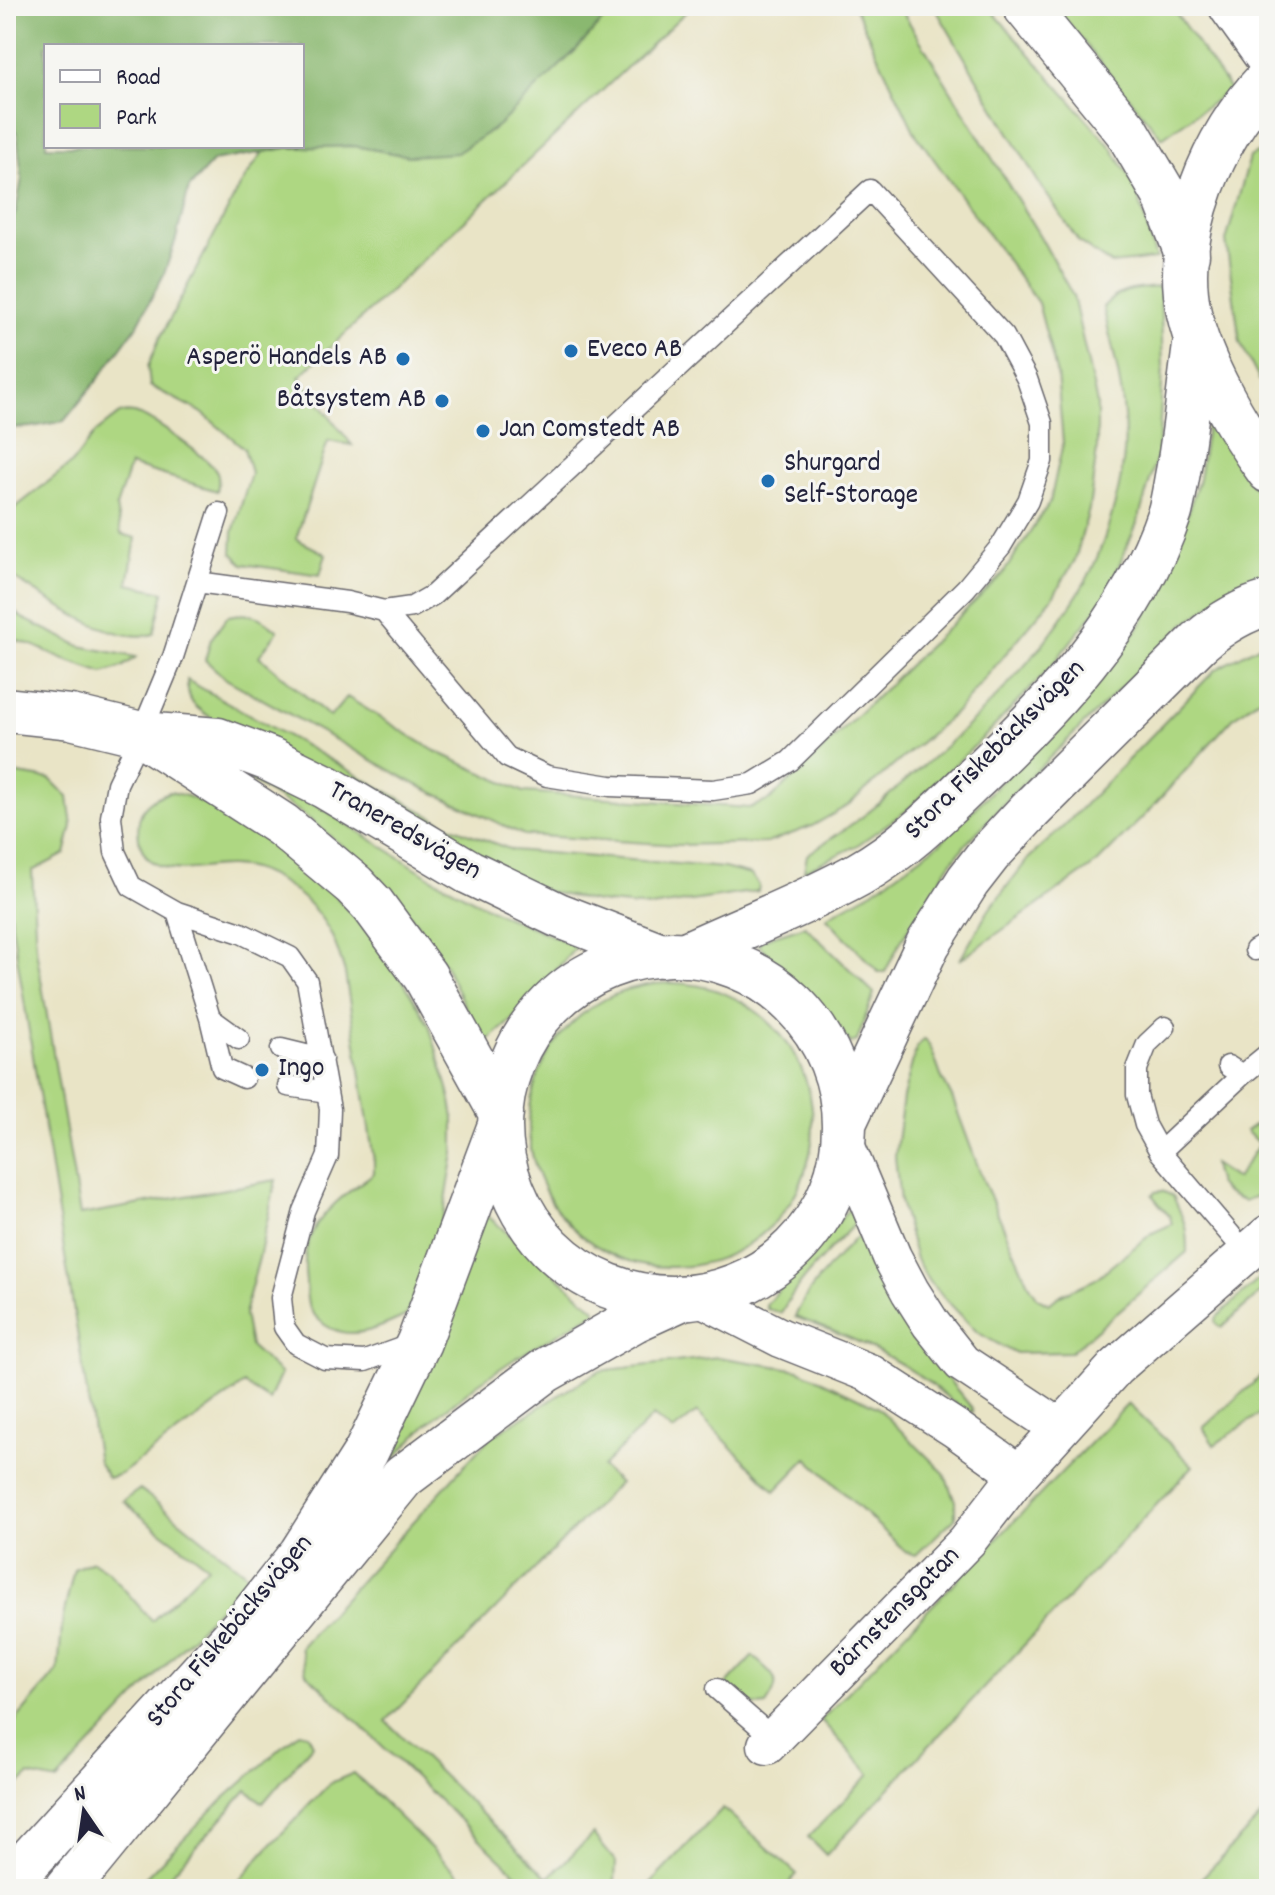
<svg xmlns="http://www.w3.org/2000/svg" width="1275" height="1895" viewBox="0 0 1275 1895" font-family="Dekko,sans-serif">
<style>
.green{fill:#aed782;stroke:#687c5e;stroke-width:2}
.forest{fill:#8ab870;stroke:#566d56;stroke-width:2;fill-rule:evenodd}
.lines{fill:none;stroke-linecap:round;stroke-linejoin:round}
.service-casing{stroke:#68666c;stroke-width:23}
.minor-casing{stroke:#68666c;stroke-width:41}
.tertiary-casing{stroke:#68666c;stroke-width:47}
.trunk-casing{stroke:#68666c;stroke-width:47}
.service{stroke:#fff;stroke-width:20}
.minor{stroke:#fff;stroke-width:38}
.tertiary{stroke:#fff;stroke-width:44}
.trunk{stroke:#fff;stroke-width:44}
.poi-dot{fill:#1f6fb2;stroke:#f6f6f2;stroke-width:3}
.labels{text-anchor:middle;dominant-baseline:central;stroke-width:6;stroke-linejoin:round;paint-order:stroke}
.poi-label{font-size:28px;fill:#22223b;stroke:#f6f6f2;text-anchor:start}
.street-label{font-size:28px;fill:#22223b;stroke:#f6f6f2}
</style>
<rect width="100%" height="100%" fill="#f6f6f2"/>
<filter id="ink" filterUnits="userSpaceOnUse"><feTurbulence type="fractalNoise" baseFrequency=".0125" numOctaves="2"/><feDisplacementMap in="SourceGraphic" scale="16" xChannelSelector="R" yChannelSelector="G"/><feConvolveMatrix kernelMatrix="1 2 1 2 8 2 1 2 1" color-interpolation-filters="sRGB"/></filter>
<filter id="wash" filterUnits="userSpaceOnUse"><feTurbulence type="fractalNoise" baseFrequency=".006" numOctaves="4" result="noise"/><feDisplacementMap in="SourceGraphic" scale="32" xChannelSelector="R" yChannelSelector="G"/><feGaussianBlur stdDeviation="1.8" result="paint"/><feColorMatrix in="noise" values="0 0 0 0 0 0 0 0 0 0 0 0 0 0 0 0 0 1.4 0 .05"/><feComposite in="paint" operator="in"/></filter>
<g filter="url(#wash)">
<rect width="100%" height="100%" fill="#e9e4c6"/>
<path class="green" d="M 615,6 L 692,6 L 299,377 L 352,445 L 328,441 L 296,539 L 326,554 L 320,575 L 243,564 L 232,553 L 233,532 L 251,473 L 244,448 L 201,412 L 150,386 L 148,367 L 158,342 L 240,186 L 263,152 L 286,148 L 354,146 L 409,156 Z
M 854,6 L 899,6 L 1041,238 L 1073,296 L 1097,404 L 1097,450 L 1089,509 L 1075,560 L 1051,600 L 958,710 L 847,806 L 812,826 L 767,843 L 678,845 L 524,835 L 417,785 L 226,679 L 205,660 L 211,639 L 228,616 C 250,611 261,616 278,631 L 259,656 L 330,717 L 347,697 L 435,751 L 524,792 L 749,808 L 770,800 L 1002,575 L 1050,502 L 1063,443 L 1057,375 L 1038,303 L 915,133 Z
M 934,6 L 988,6 L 1112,148 L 1136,188 L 1156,259 L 1111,264 L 1079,242 L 1037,180 Z
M 1054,6 L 1171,6 L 1230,90 L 1162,138 Z
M 1266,148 L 1269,149 L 1269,399 L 1240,342 L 1226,241 L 1250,157 Z
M 1160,287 L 1163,368 L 1158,453 L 1138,521 L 1105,598 L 1049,669 L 987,734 L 906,811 L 856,846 L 804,871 L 807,855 C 825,842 844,830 862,817 C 877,806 890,794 904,782 C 974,724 1041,658 1087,579 C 1103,550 1119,496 1123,463 C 1130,411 1115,358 1103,307 C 1120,288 1136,289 1160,287 Z
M 121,413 C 125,413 130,412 134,413 C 149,416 211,459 217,473 C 220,479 218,485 217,491 L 130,465 L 116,507 L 121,534 L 136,538 L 128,584 L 164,592 L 154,634 C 112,646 44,597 10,575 L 6,570 L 6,515 L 72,463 L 96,432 Z
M 1210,417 L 1248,479 L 1269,507 L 1269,576 L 1230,591 L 1186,623 L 1017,790 L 966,844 L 949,865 L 902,939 L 885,972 L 878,972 L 827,918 L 828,916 L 873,891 L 940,843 L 1096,686 L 1143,621 L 1165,579 L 1199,479 L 1208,420 Z
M 6,602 L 22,618 L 80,646 L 136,657 L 122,667 L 103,673 L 62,659 L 35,646 L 6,637 Z
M 1269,640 L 1269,697 L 1257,700 L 1234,717 L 1146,814 L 1097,863 L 960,960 L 988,911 L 1029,858 L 1064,826 L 1215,670 Z
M 187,680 L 449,826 L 512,850 L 724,868 L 751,875 L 759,885 L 758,891 L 651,907 L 597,902 L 517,885 L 218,722 C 198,709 187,706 187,680 Z
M 230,764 L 314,803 L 430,877 L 498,913 L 577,946 L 515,1017 L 483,1045 L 446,967 L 418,925 L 374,872 L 303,814 L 229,767 Z
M 6,772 L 50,779 L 68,797 L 72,826 L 65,854 L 32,871 L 36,949 L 80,1215 L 276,1180 L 259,1258 L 244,1314 L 250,1346 L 281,1374 L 269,1400 L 244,1384 L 121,1474 L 108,1478 L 98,1462 L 6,888 Z
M 170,792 L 187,796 L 209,805 L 260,834 L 320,878 L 387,953 L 429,1025 L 450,1095 L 454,1118 L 454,1153 L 444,1213 L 407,1315 C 382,1327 351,1343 325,1325 C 320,1321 311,1313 309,1306 C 306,1300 306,1289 306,1282 C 304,1266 304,1248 312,1233 C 326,1206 350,1191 374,1173 L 374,1161 L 345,973 C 340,958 336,941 327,927 C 308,895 265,864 226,866 C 201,866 178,876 154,863 C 137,853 134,824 144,808 C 150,799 160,795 170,792 Z
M 805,926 L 874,993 L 857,1041 L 851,1043 L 759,945 L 761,940 Z
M529 1125a142 142 0 1 1 284 0a142 142 0 1 1-284 0Z
M 924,1039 L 926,1040 L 932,1051 L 941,1076 L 952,1097 L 983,1180 L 1027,1281 L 1038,1298 L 1049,1304 L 1060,1295 L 1094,1280 L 1152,1233 L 1172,1224 L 1170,1217 L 1152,1195 L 1155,1192 L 1162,1191 L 1173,1196 C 1184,1220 1187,1225 1187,1252 L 1071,1352 L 1014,1353 L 977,1332 L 929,1282 L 916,1259 L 900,1201 L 895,1157 L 903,1097 L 916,1049 Z
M 1269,1100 L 1269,1150 L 1266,1155 L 1266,1186 L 1257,1196 L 1244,1201 C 1221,1193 1217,1188 1213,1164 L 1236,1179 L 1259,1144 L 1246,1131 L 1267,1116 Z
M 850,1208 L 856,1222 C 830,1250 799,1279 781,1313 L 767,1309 L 766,1305 Z
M 482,1211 L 595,1309 L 596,1312 L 516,1358 L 477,1384 L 426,1425 L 386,1467 L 360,1482 Z
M 862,1234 C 890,1305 923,1350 972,1408 L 973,1412 L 965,1411 C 948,1399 933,1384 915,1373 C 878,1348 837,1332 795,1317 C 807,1288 833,1263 854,1239 Z
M 1269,1270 L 1269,1285 L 1223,1326 L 1220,1327 L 1215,1322 L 1217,1317 Z
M 718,1357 L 799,1370 L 877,1407 L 944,1473 L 955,1501 L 955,1518 L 916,1555 L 906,1552 L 807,1458 L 775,1491 L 697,1412 L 673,1431 L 653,1416 L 602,1467 L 619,1483 L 386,1721 L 548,1878 L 593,1834 L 616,1862 L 615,1880 L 607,1889 L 532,1889 L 306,1673 L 300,1647 L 490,1437 L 599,1371 Z
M 1269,1369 L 1269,1408 L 1214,1445 L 1203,1428 Z
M 1128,1404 L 1193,1466 L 826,1855 L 808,1837 L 870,1774 L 821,1720 Z
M 140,1489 L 249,1576 L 57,1781 L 29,1775 L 6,1798 L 6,1732 L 58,1670 L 63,1617 L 74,1569 L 92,1561 L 109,1572 L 152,1621 L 208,1566 L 147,1521 L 123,1501 Z
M 753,1656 C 773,1676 785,1678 766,1705 C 748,1709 738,1697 724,1687 Z
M 299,1732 L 308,1734 L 313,1744 L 263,1803 L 247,1790 L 158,1889 L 134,1889 L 216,1806 Z
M 354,1773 L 473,1889 L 232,1889 L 266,1850 L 330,1783 Z
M 723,1808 L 797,1874 L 784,1889 L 645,1889 Z
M 1269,1808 L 1269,1889 L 1191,1889 Z"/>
<path class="forest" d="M 6,6 L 616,6 L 576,50 L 499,125 L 457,153 L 409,156 L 354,146 L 286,148 L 213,161 L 189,188 L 176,239 L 164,274 L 138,324 L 96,382 L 64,421 L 32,427 L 16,428 L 6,422 L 6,235 L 16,211 L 22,178 L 17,134 L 6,106 ZM 46,46 L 302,46 L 302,146 L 46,146 Z"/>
</g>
<g filter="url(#ink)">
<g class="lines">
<g class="service-casing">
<path id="service" d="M 219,513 L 173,657 L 141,734 L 117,784 L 111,817 L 115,852 L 131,886 L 177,912 L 241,933 L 290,957 L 307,981 L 330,1109 L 328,1156 L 304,1211 L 281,1298 L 284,1327 L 296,1344 L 325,1359 L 365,1361 L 415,1343
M 197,582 L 347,602 L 384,611 L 412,607 L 433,595 L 870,190 L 1004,336 L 1027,379 L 1042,423 L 1042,461 L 1028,501 L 1001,546 L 966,588 L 790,761 L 752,784 L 713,790 L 610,786 L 547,776 L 507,757 L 384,611
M 177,912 L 210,1018 L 239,1039
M 1255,950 L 1269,942
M 210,1018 L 222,1068 L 244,1078
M 1165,1027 L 1147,1044 L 1137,1069 L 1137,1095 L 1145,1125 L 1160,1152 L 1247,1254
M 281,1049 L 322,1059
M 1228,1066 L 1242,1075 L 1269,1053
M 288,1086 L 327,1092
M 1160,1152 L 1242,1075
M 717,1689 L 773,1738"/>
</g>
<g class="minor-casing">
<path id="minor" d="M 843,1140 L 892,1257 L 910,1291 L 931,1324 L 962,1363 L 1060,1428
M 699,1296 L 781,1338 L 869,1373 L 956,1429 L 1019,1474
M 767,1745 L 967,1541 L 1019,1474 L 1115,1368 L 1269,1234"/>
</g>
<g class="tertiary-casing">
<path id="tertiary" d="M 1269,78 C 1213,137 1172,232 1189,313 C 1200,364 1238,429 1269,471
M 6,710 L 71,717 L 141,734 L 218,740 L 269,759 L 326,787 L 469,872 L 558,915 L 661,955
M 146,737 L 282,825 L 354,885 L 373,905 L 425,976 L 501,1113
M500 1126a172 172 0 1 1 344 0a172 172 0 1 1-344 0Z
M 684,955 C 742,928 803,905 859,874 C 900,851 934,818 967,786 C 1050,708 1133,623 1170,512 C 1173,501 1175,488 1177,477 C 1186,431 1189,385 1196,339
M 844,1123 L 928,944 L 968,881 L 989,854 L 1030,810 L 1199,642 C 1220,624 1242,610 1269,603
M 6,1886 L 244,1626 L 301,1554 L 366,1452 L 419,1342 L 499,1128
M 67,1889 L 403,1477 L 546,1370 L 634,1320 L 680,1299"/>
</g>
<g class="trunk-casing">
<path id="trunk" d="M 1025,6 L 1127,131 L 1164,194 L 1187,254
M 1231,6 L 1269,59"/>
</g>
<use href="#service" class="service"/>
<use href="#minor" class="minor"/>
<use href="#tertiary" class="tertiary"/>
<use href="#trunk" class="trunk"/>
</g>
</g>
<g class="poi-dot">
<circle cx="571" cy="351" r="8"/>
<circle cx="403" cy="359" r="8"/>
<circle cx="442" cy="401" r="8"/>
<circle cx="483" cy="431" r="8"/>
<circle cx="768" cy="481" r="8"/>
<circle cx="262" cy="1070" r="8"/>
</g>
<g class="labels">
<g class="poi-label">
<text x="587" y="351">Eveco AB</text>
<text x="387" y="359" text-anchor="end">Asperö Handels AB</text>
<text x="426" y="401" text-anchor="end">Båtsystem AB</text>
<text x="499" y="431">Jan Comstedt AB</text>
<text x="784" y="465">Shurgard<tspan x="784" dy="32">Self-Storage</tspan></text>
<text x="278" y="1070">Ingo</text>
</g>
<g class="street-label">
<text transform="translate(996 751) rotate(-45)">Stora Fiskebäcksvägen</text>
<text transform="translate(404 832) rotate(30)">Traneredsvägen</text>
<text transform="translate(896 1613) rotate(-45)">Bärnstensgatan</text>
<text transform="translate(231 1632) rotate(-50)">Stora Fiskebäcksvägen</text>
</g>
</g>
<rect width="1275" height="1895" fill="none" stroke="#f6f6f2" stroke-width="32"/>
<rect x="44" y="44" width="260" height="104" fill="#f6f6f2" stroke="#a1a1a9" stroke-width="2"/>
<rect x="60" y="70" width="40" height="12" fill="#ffffff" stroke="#a1a1a9" stroke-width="2"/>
<text x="116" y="84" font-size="24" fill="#22223b">Road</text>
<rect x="60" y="104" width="40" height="24" fill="#aed782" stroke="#a1a1a9" stroke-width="2"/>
<text x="116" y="124" font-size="24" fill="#22223b">Park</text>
<g transform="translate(84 1811) rotate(347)" stroke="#f6f6f2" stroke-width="6" paint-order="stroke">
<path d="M0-6L14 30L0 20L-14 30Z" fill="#22223b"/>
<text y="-12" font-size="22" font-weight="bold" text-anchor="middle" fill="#22223b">N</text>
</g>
</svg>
